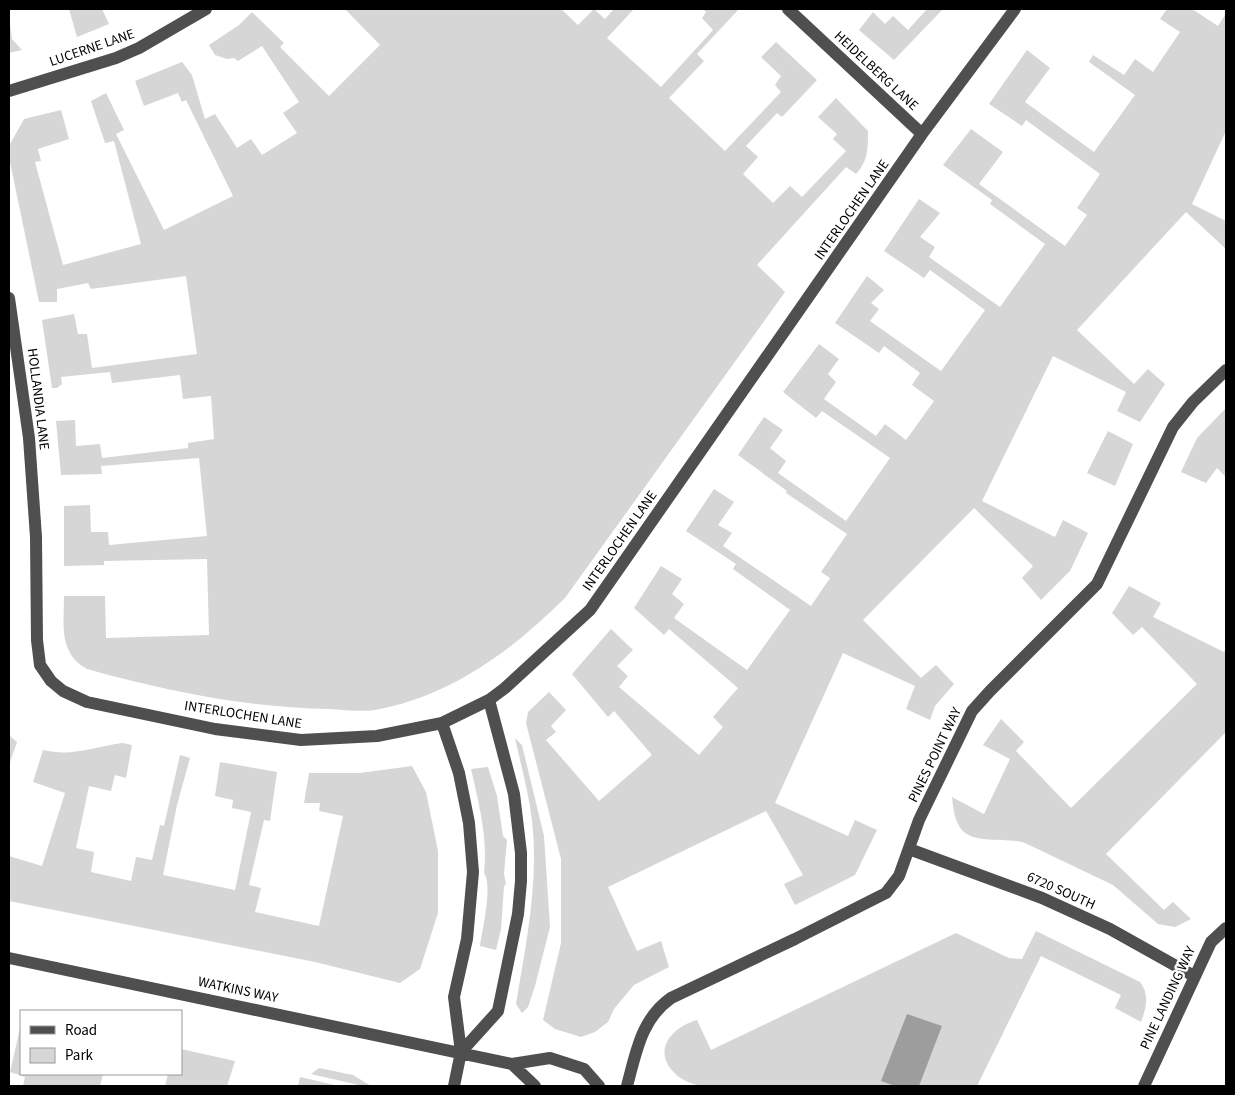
<svg xmlns="http://www.w3.org/2000/svg" width="1235" height="1095" viewBox="0 0 1235 1095" font-family="'Source Sans 3',sans-serif">
<style>
.green{fill:#d6d6d6}
.water{fill:#9d9d9d}
.lines{fill:none;stroke-linecap:round;stroke-linejoin:round}
.minor{stroke:#4f4f4f;stroke-width:12}
.labels{text-anchor:middle;dominant-baseline:central;stroke-width:4.5;stroke-linejoin:round;paint-order:stroke}
.street-label{font-size:14px;fill:#000;stroke:#fff}
</style>
<rect width="100%" height="100%" fill="#fff"/>
<path class="green" d="M 69,9 L 102,9 L 109,24 L 77,37 Z
M 345,9 L 561,9 L 578,25 L 594,9 L 605,19 L 614,9 L 634,9 L 607,38 L 661,87 L 713,30 L 702,18 L 706,12 L 703,9 L 739,9 L 697,54 L 704,61 L 669,98 L 725,151 L 781,92 L 775,85 L 781,76 L 761,57 L 776,42 L 817,80 L 782,117 L 777,113 L 746,146 L 758,157 L 743,174 L 773,203 L 790,186 L 802,197 L 846,151 L 833,139 L 837,134 L 818,117 L 836,98 L 868,131 C 868,149 868,161 856,174 L 846,167 L 757,265 L 785,292 L 565,598 C 511,651 452,696 375,710 C 361,712 344,710 330,709 C 248,708 166,691 87,669 C 58,653 64,624 64,596 L 105,596 L 106,638 L 209,635 L 207,559 L 104,561 L 104,565 L 64,566 L 64,506 L 90,505 L 91,532 L 108,532 L 109,545 L 207,536 L 199,458 L 101,466 L 102,474 L 61,475 L 56,421 L 75,420 L 76,446 L 100,444 L 102,458 L 188,448 L 188,443 L 214,439 L 211,396 L 183,399 L 180,375 L 112,383 L 110,372 L 61,377 L 62,384 L 57,388 L 52,388 L 42,320 L 74,314 L 78,334 L 87,334 L 92,368 L 197,354 L 186,276 L 91,289 L 88,283 L 57,289 L 57,302 L 39,302 L 9,157 L 9,146 L 24,119 L 61,110 L 69,139 L 38,149 L 41,161 L 35,162 L 63,265 L 141,244 L 114,141 L 105,143 L 91,101 L 106,93 L 124,130 L 116,134 L 164,230 L 233,196 L 186,100 L 182,102 L 178,93 L 144,106 L 135,81 L 182,62 L 192,75 L 205,119 L 215,114 L 237,148 L 251,139 L 262,155 L 297,133 L 283,113 L 299,102 L 262,46 L 238,61 L 234,58 L 227,59 L 215,55 L 209,45 L 239,25 L 252,12 L 284,43 L 280,47 L 329,96 L 380,45 Z
M 927,9 L 943,9 L 894,60 L 859,30 L 873,12 L 885,24 L 893,16 L 908,30 Z
M 1167,9 L 1192,9 L 1218,26 L 1226,13 L 1226,131 L 1192,204 L 1226,221 L 1226,249 L 1186,212 L 1077,330 L 1134,384 L 1148,369 L 1165,384 L 1140,422 L 1117,411 L 1126,392 L 1053,356 L 982,501 L 1055,537 L 1063,520 L 1088,533 L 1070,571 L 1041,600 L 1022,578 L 1033,566 L 974,508 L 863,620 L 921,678 L 936,665 L 954,684 L 935,706 L 930,720 L 906,709 L 915,686 L 843,653 L 775,803 L 848,836 L 855,820 L 877,830 L 855,875 L 795,905 L 784,884 L 803,875 L 766,811 L 608,887 L 637,951 L 661,941 L 669,967 L 634,985 L 614,1009 L 608,1022 L 595,1032 L 581,1037 L 555,1029 L 543,1020 L 561,943 L 561,859 L 526,723 L 528,712 L 549,692 L 566,710 L 551,726 L 556,732 L 546,740 L 599,801 L 652,755 L 614,711 L 608,717 L 572,674 L 611,629 L 633,650 L 617,666 L 628,676 L 619,687 L 699,755 L 723,727 L 713,717 L 738,688 L 669,629 L 664,635 L 634,608 L 661,566 L 682,579 L 672,594 L 684,604 L 674,618 L 747,670 L 790,610 L 733,569 L 736,564 L 686,531 L 714,489 L 734,502 L 718,525 L 732,533 L 723,546 L 811,606 L 830,578 L 821,572 L 847,534 L 786,493 L 787,491 L 738,455 L 764,417 L 783,430 L 770,448 L 786,461 L 778,473 L 846,521 L 890,458 L 822,411 L 816,418 L 783,392 L 819,344 L 839,359 L 828,374 L 836,382 L 824,399 L 876,436 L 885,424 L 906,440 L 934,401 L 912,385 L 920,373 L 884,346 L 879,353 L 835,323 L 867,276 L 884,290 L 871,303 L 879,309 L 870,321 L 941,371 L 985,310 L 930,270 L 924,278 L 884,251 L 919,199 L 940,213 L 920,237 L 935,247 L 929,257 L 1000,307 L 1045,244 L 990,204 L 992,200 L 943,165 L 971,129 L 1003,152 L 979,184 L 1065,246 L 1087,215 L 1077,208 L 1100,174 L 1026,120 L 1022,126 L 989,104 L 1027,50 L 1050,68 L 1025,102 L 1094,152 L 1135,95 L 1089,62 L 1093,55 L 1124,75 L 1135,59 L 1153,72 L 1180,32 L 1160,19 Z
M 10,24 L 12,39 L 22,50 L 9,53 Z
M 1226,408 L 1226,477 L 1217,468 L 1206,483 L 1181,472 L 1197,438 Z
M 1108,431 L 1133,444 L 1115,486 L 1087,473 Z
M 1129,586 L 1161,603 L 1153,617 L 1224,652 L 1226,649 L 1226,732 L 1106,854 L 1164,910 L 1173,902 L 1191,919 L 1175,927 L 1158,924 L 1113,885 L 1025,843 C 1006,836 968,847 958,824 C 954,816 953,806 952,797 L 984,814 L 1010,759 L 983,745 L 1001,719 L 1024,742 L 1016,751 L 1071,808 L 1197,684 L 1142,627 L 1133,635 L 1112,613 Z
M 9,735 L 17,742 L 9,765 Z
M 515,738 L 522,745 L 544,836 L 550,927 L 535,986 L 528,1007 L 522,1013 L 516,1004 C 526,944 539,882 532,821 C 529,793 521,766 515,738 Z
M 122,743 L 132,745 L 126,778 L 115,775 L 111,791 L 89,786 L 76,848 L 94,852 L 91,872 L 131,881 L 136,857 L 152,860 L 160,825 L 164,826 L 180,755 L 190,758 L 177,805 L 163,875 L 235,890 L 251,812 L 232,808 L 233,800 L 215,796 L 220,762 L 277,772 L 270,821 L 264,820 L 249,885 L 261,888 L 255,912 L 319,926 L 343,816 L 319,811 L 320,803 L 304,803 L 309,773 L 360,773 L 412,766 L 426,792 L 438,851 L 438,913 L 420,969 L 400,983 L 315,962 L 9,901 L 9,856 L 42,866 L 65,793 L 33,782 L 43,750 C 72,757 94,747 122,743 Z
M 488,767 L 497,796 L 503,836 L 507,840 L 504,874 L 506,884 L 504,886 L 501,929 L 496,950 L 480,946 C 482,931 493,885 484,873 C 488,838 479,804 471,769 Z
M 1036,931 L 1140,982 C 1150,995 1146,1008 1141,1022 L 1115,1008 L 1121,995 L 1041,956 L 977,1086 L 700,1086 C 694,1084 687,1082 682,1079 C 650,1057 666,1029 697,1020 L 711,1050 L 956,933 L 1009,958 L 1022,959 Z
M 21,1024 L 21,1074 L 103,1074 L 100,1086 L 23,1086 L 25,1077 L 10,1072 Z
M 181,1049 L 235,1061 L 227,1086 L 165,1086 L 168,1074 L 181,1074 Z
M 319,1068 L 353,1075 L 371,1086 L 363,1086 L 311,1074 Z
M 300,1077 L 339,1086 L 298,1086 Z"/>
<path class="water" d="M 907,1014 L 942,1026 L 919,1086 L 895,1086 L 881,1081 Z"/>
<g class="lines">
<path class="minor" d="M 788,9 L 922,134
M 9,91 L 116,58 L 139,48 L 206,9
M 9,298 L 29,438 L 36,537 L 37,640 L 40,665 L 51,681 L 63,691 L 87,702 L 215,729 L 301,740 L 377,736 L 442,723 L 489,700 L 505,688 L 590,610 L 922,134 L 1015,9
M 442,723 L 459,773 L 469,823 L 473,872 L 467,939 L 454,997 L 461,1052 L 454,1086
M 909,849 L 1042,898 L 1110,929 L 1194,976
M 9,958 L 512,1064 L 550,1058 L 584,1069 L 599,1086
M 461,1052 L 498,1011 L 518,914 L 521,881 L 521,853 L 514,794 L 489,700
M 512,1064 L 535,1086
M 627,1086 C 636,1053 641,1019 671,998 L 795,939 L 886,893 L 899,876 L 919,820 L 972,711 L 990,691 L 1097,584 L 1173,427 L 1193,402 L 1226,370
M 1144,1086 L 1211,942 L 1226,928"/>
</g>
<g class="labels">
<g class="street-label">
<text transform="translate(92 48) rotate(-19)">LUCERNE LANE</text>
<text transform="translate(876 71) rotate(43)">HEIDELBERG LANE</text>
<text transform="translate(852 210) rotate(-55)">INTERLOCHEN LANE</text>
<text transform="translate(38 399) rotate(83)">HOLLANDIA LANE</text>
<text transform="translate(620 541) rotate(-55)">INTERLOCHEN LANE</text>
<text transform="translate(243 715) rotate(9)">INTERLOCHEN LANE</text>
<text transform="translate(935 755) rotate(-64)">PINES POINT WAY</text>
<text transform="translate(1061 891) rotate(24)">6720 SOUTH</text>
<text transform="translate(238 990) rotate(12)">WATKINS WAY</text>
<text transform="translate(1168 998) rotate(-65)">PINE LANDING WAY</text>
</g>
</g>
<rect width="1235" height="1095" fill="none" stroke="#000000" stroke-width="20"/>
<rect x="20" y="1010" width="162" height="65" fill="#ffffff" stroke="#999999"/>
<rect x="30" y="1026" width="25" height="8" fill="#4f4f4f" stroke="#999999"/>
<text x="65" y="1035" font-size="15" fill="#000000">Road</text>
<rect x="30" y="1048" width="25" height="15" fill="#d6d6d6" stroke="#999999"/>
<text x="65" y="1060" font-size="15" fill="#000000">Park</text>
</svg>
